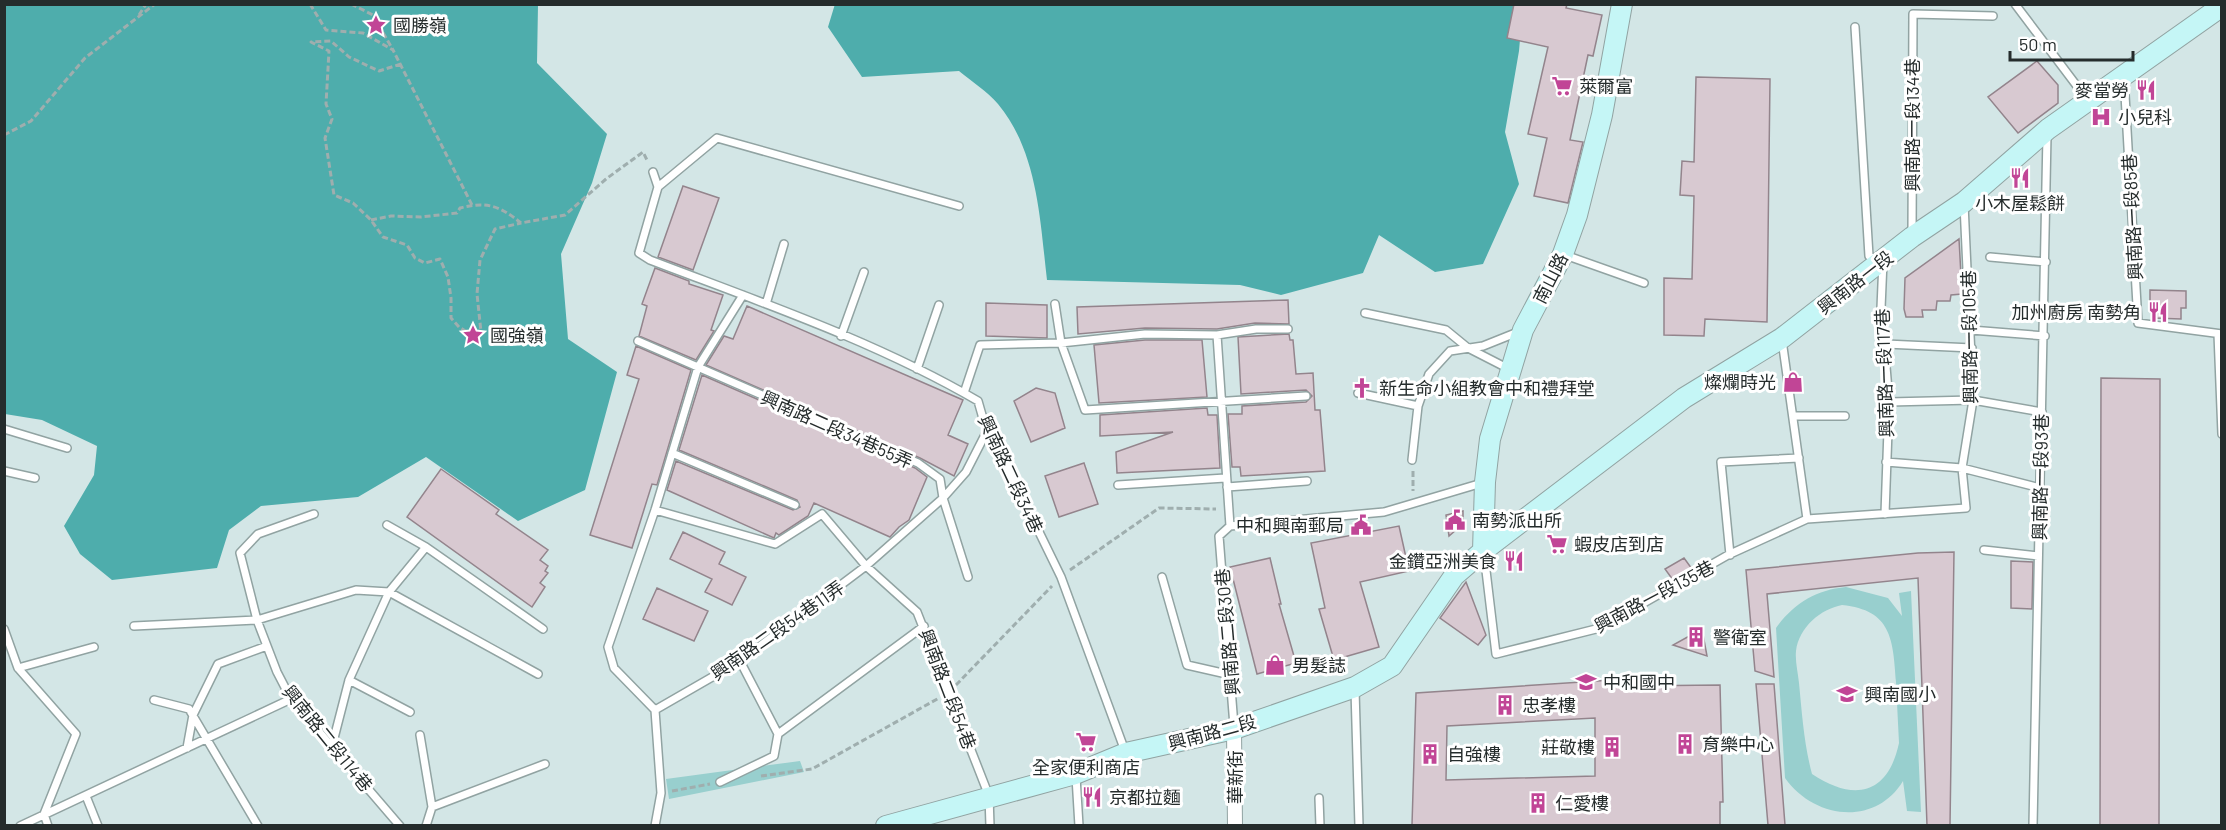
<svg xmlns="http://www.w3.org/2000/svg" width="2226" height="830" viewBox="0 0 2226 830" font-family="Barlow,'Noto Sans TC',sans-serif">
<style>
.green{fill:#98cfce;fill-rule:evenodd}
.forest{fill:#4eadac}
.building{fill:#d8c9d1;stroke:#93848c;stroke-width:1.5;fill-rule:evenodd}
.lines{fill:none;stroke-linecap:round;stroke-linejoin:round}
.lane-casing{stroke:#91a3a2;stroke-width:10}
.street-casing{stroke:#91a3a2;stroke-width:16}
.secondary-casing{stroke:#91a3a2;stroke-width:22}
.path{stroke:#9faeae;stroke-width:3;stroke-dasharray:6 3;stroke-linecap:butt}
.lane{stroke:#fff;stroke-width:7}
.street{stroke:#fff;stroke-width:14}
.secondary{stroke:#c5f6f6;stroke-width:20}
.labels{text-anchor:middle;dominant-baseline:central;stroke-width:6;stroke-linejoin:round;paint-order:stroke}
.poi-label{font-size:18px;fill:#252c2c;stroke:#fff;text-anchor:start}
.street-label{font-size:18px;fill:#252c2c;stroke:#fff}
</style>
<rect width="100%" height="100%" fill="#d3e6e6"/>
<path class="green" d="M 1846,587 L 1888,598 L 1902,616 L 1899,593 L 1911,591 L 1921,812 L 1907,811 L 1903,781 C 1875,827 1814,819 1785,778 L 1776,628 C 1794,603 1816,590 1846,587 ZM 1842,605 C 1892,610 1893,640 1896,682 C 1897,703 1898,723 1899,743 C 1888,795 1854,802 1812,774 C 1804,744 1802,714 1799,683 C 1798,673 1795,661 1796,651 C 1799,627 1821,609 1842,605 Z
M 800,761 L 804,772 L 669,799 L 666,779 Z"/>
<path class="forest" d="M 835,4 L 1523,5 L 1519,51 L 1505,132 L 1519,184 L 1483,264 L 1435,272 L 1379,235 L 1363,273 L 1281,295 L 1240,285 L 1047,280 C 1040,221 1038,152 998,104 C 987,91 971,81 959,71 L 862,77 L 828,27 Z
M 4,5 L 538,5 L 537,63 L 607,134 L 592,183 L 561,254 L 568,339 L 617,372 L 585,490 L 518,521 L 426,457 L 358,497 L 261,506 L 229,530 L 217,568 L 112,580 L 80,554 L 64,526 L 94,475 L 97,446 L 42,420 L 5,414 Z"/>
<path class="building" d="M 1514,4 L 1567,4 L 1566,8 L 1602,15 L 1593,56 L 1588,55 L 1570,140 L 1583,142 L 1568,203 L 1534,196 L 1547,138 L 1528,134 L 1548,47 L 1507,38 Z
M 2037,61 L 2058,85 L 2058,103 L 2018,133 L 1988,97 Z
M 1696,77 L 1770,79 L 1767,322 L 1705,319 L 1704,336 L 1664,335 L 1664,278 L 1692,279 L 1694,196 L 1680,195 L 1682,161 L 1694,162 Z
M 683,186 L 719,198 L 693,270 L 658,257 Z
M 1959,239 L 1962,294 L 1951,295 L 1950,301 L 1937,301 L 1936,310 L 1922,310 L 1923,317 L 1906,317 L 1904,309 L 1905,278 Z
M 655,268 L 689,281 L 689,284 L 723,295 L 711,330 L 714,331 L 696,360 L 639,336 L 647,306 L 642,304 Z
M 2150,290 L 2186,291 L 2186,308 L 2181,308 L 2181,319 L 2154,318 L 2150,311 Z
M 1288,300 L 1289,324 L 1255,323 L 1217,329 L 1145,328 L 1078,334 L 1077,307 Z
M 986,303 L 1047,305 L 1047,338 L 986,336 Z
M 747,306 L 963,400 L 948,435 L 968,444 L 954,476 L 920,458 L 706,365 L 724,336 L 733,339 Z
M 1289,334 L 1290,340 L 1293,340 L 1296,374 L 1313,373 L 1315,410 L 1320,410 L 1325,471 L 1241,476 L 1240,467 L 1232,467 L 1228,414 L 1242,414 L 1242,406 L 1306,402 L 1312,396 L 1306,390 L 1241,394 L 1238,337 Z
M 1145,340 L 1202,340 L 1207,397 L 1099,403 L 1094,345 Z
M 636,346 L 691,370 L 657,485 L 652,484 L 632,548 L 590,535 L 639,379 L 627,375 Z
M 702,375 L 915,468 L 927,477 L 909,520 L 899,527 L 890,537 L 814,503 L 808,516 L 779,535 L 776,533 L 774,538 L 667,490 L 676,461 L 793,510 L 800,507 L 797,500 L 679,450 Z
M 2101,378 L 2160,379 L 2159,825 L 2100,825 Z
M 1036,388 L 1055,393 L 1065,428 L 1031,442 L 1014,401 Z
M 1207,408 L 1208,415 L 1217,415 L 1220,468 L 1117,473 L 1116,452 L 1173,432 L 1100,436 L 1100,415 Z
M 1084,463 L 1098,504 L 1059,517 L 1045,476 Z
M 441,469 L 499,510 L 496,514 L 548,550 L 540,560 L 548,566 L 545,571 L 548,573 L 540,583 L 545,587 L 532,607 L 407,517 Z
M 1463,511 L 1463,524 L 1449,536 L 1446,515 Z
M 1399,526 L 1409,571 L 1360,582 L 1379,647 L 1334,660 L 1319,609 L 1325,608 L 1311,543 Z
M 683,532 L 725,552 L 719,564 L 746,577 L 732,605 L 705,592 L 712,579 L 670,559 Z
M 1954,552 L 1950,825 L 1927,825 L 1918,578 L 1767,594 L 1774,677 L 1755,671 L 1746,570 L 1918,553 Z
M 1270,558 L 1281,604 L 1279,604 L 1296,663 L 1257,674 L 1230,567 Z
M 1684,558 L 1692,569 L 1673,580 L 1665,569 Z
M 2011,561 L 2033,562 L 2032,609 L 2011,608 Z
M 1466,582 L 1486,635 L 1478,645 L 1440,618 Z
M 657,588 L 708,611 L 694,641 L 643,619 Z
M 1702,629 L 1707,656 L 1673,645 Z
M 1628,679 L 1628,686 L 1720,685 L 1723,802 L 1720,802 L 1720,825 L 1412,825 L 1416,693 ZM 1595,718 L 1595,776 L 1446,780 L 1447,726 Z
M 1756,684 L 1774,684 L 1785,825 L 1768,825 Z"/>
<g class="lines">
<g class="lane-casing">
<path id="lane" d="M 2015,4 L 2086,98
M 1855,27 L 1869,256 L 1883,261 L 1881,308 L 1889,402 L 1885,514
M 2124,77 L 2138,323 L 2222,334
M 653,172 L 658,187
M 658,187 L 639,253 L 650,260 C 760,302 875,341 978,401 L 982,415 L 1061,577 L 1125,751
M 658,187 L 717,138 L 959,206
M 1912,234 L 1913,14 L 1993,16
M 1565,255 L 1644,283
M 1990,257 L 2046,262
M 766,304 L 784,244
M 1055,304 L 1061,343 L 1085,410 L 1306,396
M 1365,313 L 1446,330 L 1468,348 L 1509,369
M 1971,330 L 2045,336
M 2218,334 L 2222,434
M 1217,335 L 1230,526
M 841,336 L 864,272
M 1782,340 L 1807,519
M 638,341 L 918,463 L 940,479 L 943,498 L 968,577
M 1886,344 L 1972,348
M 917,369 L 939,305
M 964,393 L 980,345 L 1061,343 L 1145,334 L 1217,335 L 1256,329 L 1288,329
M 1358,393 L 1418,406
M 1889,402 L 1973,400 L 2042,412
M 1793,416 L 1845,416
M 4,429 L 67,448
M 672,453 L 795,505
M 1412,460 L 1418,406 L 1429,374 L 1450,351 L 1483,346 L 1518,332
M 1886,462 L 1962,468 L 2040,488
M 4,471 L 35,478
M 1118,485 L 1225,478
M 1227,487 L 1307,481
M 655,510 L 775,544 L 822,514 L 866,566 L 917,612 L 989,796 L 990,826
M 314,514 L 258,534 L 240,553 L 257,620 L 277,672 L 291,699 L 400,826
M 387,525 L 426,547
M 1984,550 L 2038,556
M 1484,554 L 1496,654 L 1600,628 L 1728,555 L 1807,519 L 1966,508 L 1962,468 L 1973,400 L 1964,204
M 1730,555 L 1721,462 L 1799,458
M 1162,577 L 1187,665 L 1231,675
M 134,626 L 257,620 L 356,590 L 389,592 L 426,547 L 543,629
M 4,629 L 18,668 L 76,734 L 44,814
M 740,661 L 778,734
M 18,668 L 94,647
M 349,680 L 410,712
M 1355,690 L 1359,826
M 154,700 L 189,709 L 258,826
M 655,710 L 614,668 L 608,647 L 655,510 L 698,367 L 743,295
M 655,710 L 740,661 L 866,566 L 943,498 L 966,472 L 989,427
M 1234,726 L 1219,536 L 1230,526 L 1384,512 L 1482,483
M 420,735 L 432,807 L 426,826
M 332,746 L 349,680 L 389,592 L 538,674
M 187,748 L 193,715 L 218,664 L 267,646
M 1076,777 L 1079,826
M 720,782 L 774,756 L 778,734 L 924,626
M 86,796 L 98,826
M 1319,798 L 1320,826
M 432,807 L 545,764
M 44,814 L 48,826
M 20,826 L 291,699
M 655,826 L 661,793 L 655,710
M 2033,826 L 2047,135"/>
</g>
<g class="street-casing">
<path id="street" d="M 1234,729 L 1235,826"/>
</g>
<g class="secondary-casing">
<path id="secondary" d="M 1483,551 L 1485,482 L 1490,439 L 1523,330 L 1563,254 L 1577,215 L 1602,115 L 1622,4
M 886,826 L 1075,774 L 1126,753 L 1234,729 L 1355,687 L 1392,666 L 1454,576 L 1483,551 L 1684,398 L 1782,338 L 1912,237 L 1964,202 L 2048,129 L 2222,6"/>
</g>
<path class="path" d="M 310,4 L 326,30 L 363,33 L 393,50 L 472,205
M 351,4 L 373,15 L 393,50
M 139,15 L 146,4
M 401,64 L 379,71 L 349,57 L 331,41 L 311,42 L 329,51 L 326,104 L 332,119 L 325,138 L 334,195 L 353,203 L 371,220 L 383,237 L 407,245 L 415,258 L 425,263 L 440,259 L 448,277 L 451,298 L 451,318 L 459,327 L 475,337 L 481,332 L 477,294 L 480,260 L 495,229 L 521,223
M 4,135 L 31,121 L 85,58 L 155,4
M 371,220 L 391,216 L 421,217 L 457,213 L 460,208 C 487,201 500,206 521,223 L 565,215 L 606,179 L 643,152 L 648,162
M 1413,471 L 1413,491
M 1070,570 L 1159,508 L 1216,509
M 956,685 L 1052,586
M 761,776 L 812,769 L 939,698
M 672,791 L 710,784"/>
<use href="#lane" class="lane"/>
<use href="#street" class="street"/>
<use href="#secondary" class="secondary"/>
</g>
<defs>
<g id="sight-bare" transform="scale(1.62)"><path d="M0-6L1.8-2.2L6-1.7L2.9 1.2L3.7 5.4L0 3.3L-3.7 5.4L-2.9 1.2L-6-1.7L-1.8-2.2Z" fill="#c14596" stroke="#fff" stroke-width="2.5" paint-order="stroke"/></g>
<g id="supermarket-bare" transform="scale(1.62)"><path d="M-6-5.5h2.5l.6 2H6L4.5 2H-2.5L-4.4-4H-6ZM-1.5 3.2a1.3 1.3 0 1 0 .1 0ZM3 3.2a1.3 1.3 0 1 0 .1 0Z" fill="#c14596" stroke="#fff" stroke-width="2.5" paint-order="stroke"/></g>
<g id="restaurant-bare" transform="scale(1.62)"><path d="M-5-6h1v4h1v-4h1v4h1v-4h1v5L-1.5 .5V6h-2V.5L-5-1ZM5-6V6H3V1.5H1.5Q1.5-4 5-6Z" fill="#c14596" stroke="#fff" stroke-width="2.5" paint-order="stroke"/></g>
<g id="hospital-bare" transform="scale(1.62)"><path d="M-5-5h3v3.5h4V-5h3V5h-3V1.5h-4V5h-3Z" fill="#c14596" stroke="#fff" stroke-width="2.5" paint-order="stroke"/></g>
<g id="shop-bare" transform="scale(1.62)"><path d="M-5-2.5h2.3a2.7 3.5 0 0 1 5.4 0H5L5.5 6h-11ZM-1.5-2.5h3a1.5 2.3 0 0 0-3 0Z" fill="#c14596" stroke="#fff" stroke-width="2.5" paint-order="stroke"/></g>
<g id="church-bare" transform="scale(1.62)"><path d="M-1.2-6h2.4v3.5h3.3v2.4h-3.3V6h-2.4V-.1h-3.3v-2.4h3.3Z" fill="#c14596" stroke="#fff" stroke-width="2.5" paint-order="stroke"/></g>
<g id="civic-bare" transform="scale(1.62)"><path d="M-.6-6.5H3V-4.5H.6V-3L4-1V1h2V6H-6V1h2V-1L-.6-3ZM-1.2 2.5V6h2.4V2.5Z" fill="#c14596" stroke="#fff" stroke-width="2.5" paint-order="stroke"/></g>
<g id="building-bare" transform="scale(1.62)"><path d="M-4-6H4V6H1V3H-1V6H-4ZM-2.5-4.3h1.7v1.8h-1.7ZM.8-4.3h1.7v1.8H.8ZM-2.5-1h1.7V.8h-1.7ZM.8-1h1.7V.8H.8Z" fill="#c14596" stroke="#fff" stroke-width="2.5" paint-order="stroke"/></g>
<g id="school-bare" transform="scale(1.62)"><path d="M0-5L7-2L0 1L-7-2ZM-4 1L0 2.5L4 1V4Q0 6-4 4Z" fill="#c14596" stroke="#fff" stroke-width="2.5" paint-order="stroke"/></g>
</defs>
<g fill-rule="evenodd">
<use href="#sight-bare" x="376" y="25"/>
<use href="#supermarket-bare" x="1562" y="86"/>
<use href="#restaurant-bare" x="2146" y="90"/>
<use href="#hospital-bare" x="2101" y="117"/>
<use href="#restaurant-bare" x="2020" y="178"/>
<use href="#restaurant-bare" x="2158" y="312"/>
<use href="#sight-bare" x="473" y="335"/>
<use href="#shop-bare" x="1793" y="382"/>
<use href="#church-bare" x="1362" y="388"/>
<use href="#civic-bare" x="1455" y="520"/>
<use href="#civic-bare" x="1361" y="525"/>
<use href="#supermarket-bare" x="1557" y="544"/>
<use href="#restaurant-bare" x="1514" y="561"/>
<use href="#building-bare" x="1696" y="637"/>
<use href="#shop-bare" x="1275" y="665"/>
<use href="#school-bare" x="1586" y="682"/>
<use href="#school-bare" x="1847" y="694"/>
<use href="#building-bare" x="1505" y="705"/>
<use href="#supermarket-bare" x="1086" y="742"/>
<use href="#building-bare" x="1685" y="744"/>
<use href="#building-bare" x="1612" y="747"/>
<use href="#building-bare" x="1430" y="754"/>
<use href="#restaurant-bare" x="1092" y="797"/>
<use href="#building-bare" x="1538" y="803"/>
</g>
<g class="labels">
<g class="poi-label">
<text x="393" y="25">國勝嶺</text>
<text x="1579" y="86">萊爾富</text>
<text x="2129" y="90" text-anchor="end">麥當勞</text>
<text x="2118" y="117">小兒科</text>
<text x="2020" y="203" text-anchor="middle">小木屋鬆餅</text>
<text x="2141" y="312" text-anchor="end">加州廚房 南勢角</text>
<text x="490" y="335">國強嶺</text>
<text x="1776" y="382" text-anchor="end">燦爛時光</text>
<text x="1379" y="388">新生命小組教會中和禮拜堂</text>
<text x="1472" y="520">南勢派出所</text>
<text x="1344" y="525" text-anchor="end">中和興南郵局</text>
<text x="1574" y="544">蝦皮店到店</text>
<text x="1497" y="561" text-anchor="end">金鑽亞洲美食</text>
<text x="1713" y="637">警衛室</text>
<text x="1292" y="665">男髮誌</text>
<text x="1603" y="682">中和國中</text>
<text x="1864" y="694">興南國小</text>
<text x="1522" y="705">忠孝樓</text>
<text x="1702" y="744">育樂中心</text>
<text x="1595" y="747" text-anchor="end">莊敬樓</text>
<text x="1447" y="754">自強樓</text>
<text x="1086" y="767" text-anchor="middle">全家便利商店</text>
<text x="1109" y="797">京都拉麵</text>
<text x="1555" y="803">仁愛樓</text>
</g>
<g class="street-label">
<text transform="translate(1912 125) rotate(-90)">興南路一段134巷</text>
<text transform="translate(2132 217) rotate(-93)">興南路一段85巷</text>
<text transform="translate(1550 278) rotate(-63)">南山路</text>
<text transform="translate(1855 282) rotate(-38)">興南路一段</text>
<text transform="translate(1969 337) rotate(-91)">興南路一段105巷</text>
<text transform="translate(1884 373) rotate(-92)">興南路一段117巷</text>
<text transform="translate(837 429) rotate(24)">興南路二段34巷55弄</text>
<text transform="translate(1011 474) rotate(65)">興南路二段34巷</text>
<text transform="translate(2040 477) rotate(-89)">興南路一段93巷</text>
<text transform="translate(1654 596) rotate(-28)">興南路一段135巷</text>
<text transform="translate(777 630) rotate(-35)">興南路二段54巷11弄</text>
<text transform="translate(1227 632) rotate(-95)">興南路二段30巷</text>
<text transform="translate(948 689) rotate(69)">興南路二段54巷</text>
<text transform="translate(1212 732) rotate(-15)">興南路二段</text>
<text transform="translate(328 738) rotate(51)">興南路二段114巷</text>
<text transform="translate(1235 777) rotate(-90)">華新街</text>
</g>
</g>
<rect width="2226" height="830" fill="none" stroke="#252c2c" stroke-width="12"/>
<path d="M2010 51v9h123v-9" fill="none" stroke="#252c2c" stroke-width="3"/>
<text x="2019" y="51" font-size="18" fill="#252c2c" stroke="#ffffff" stroke-width="4.5" paint-order="stroke">50 m</text>
</svg>
